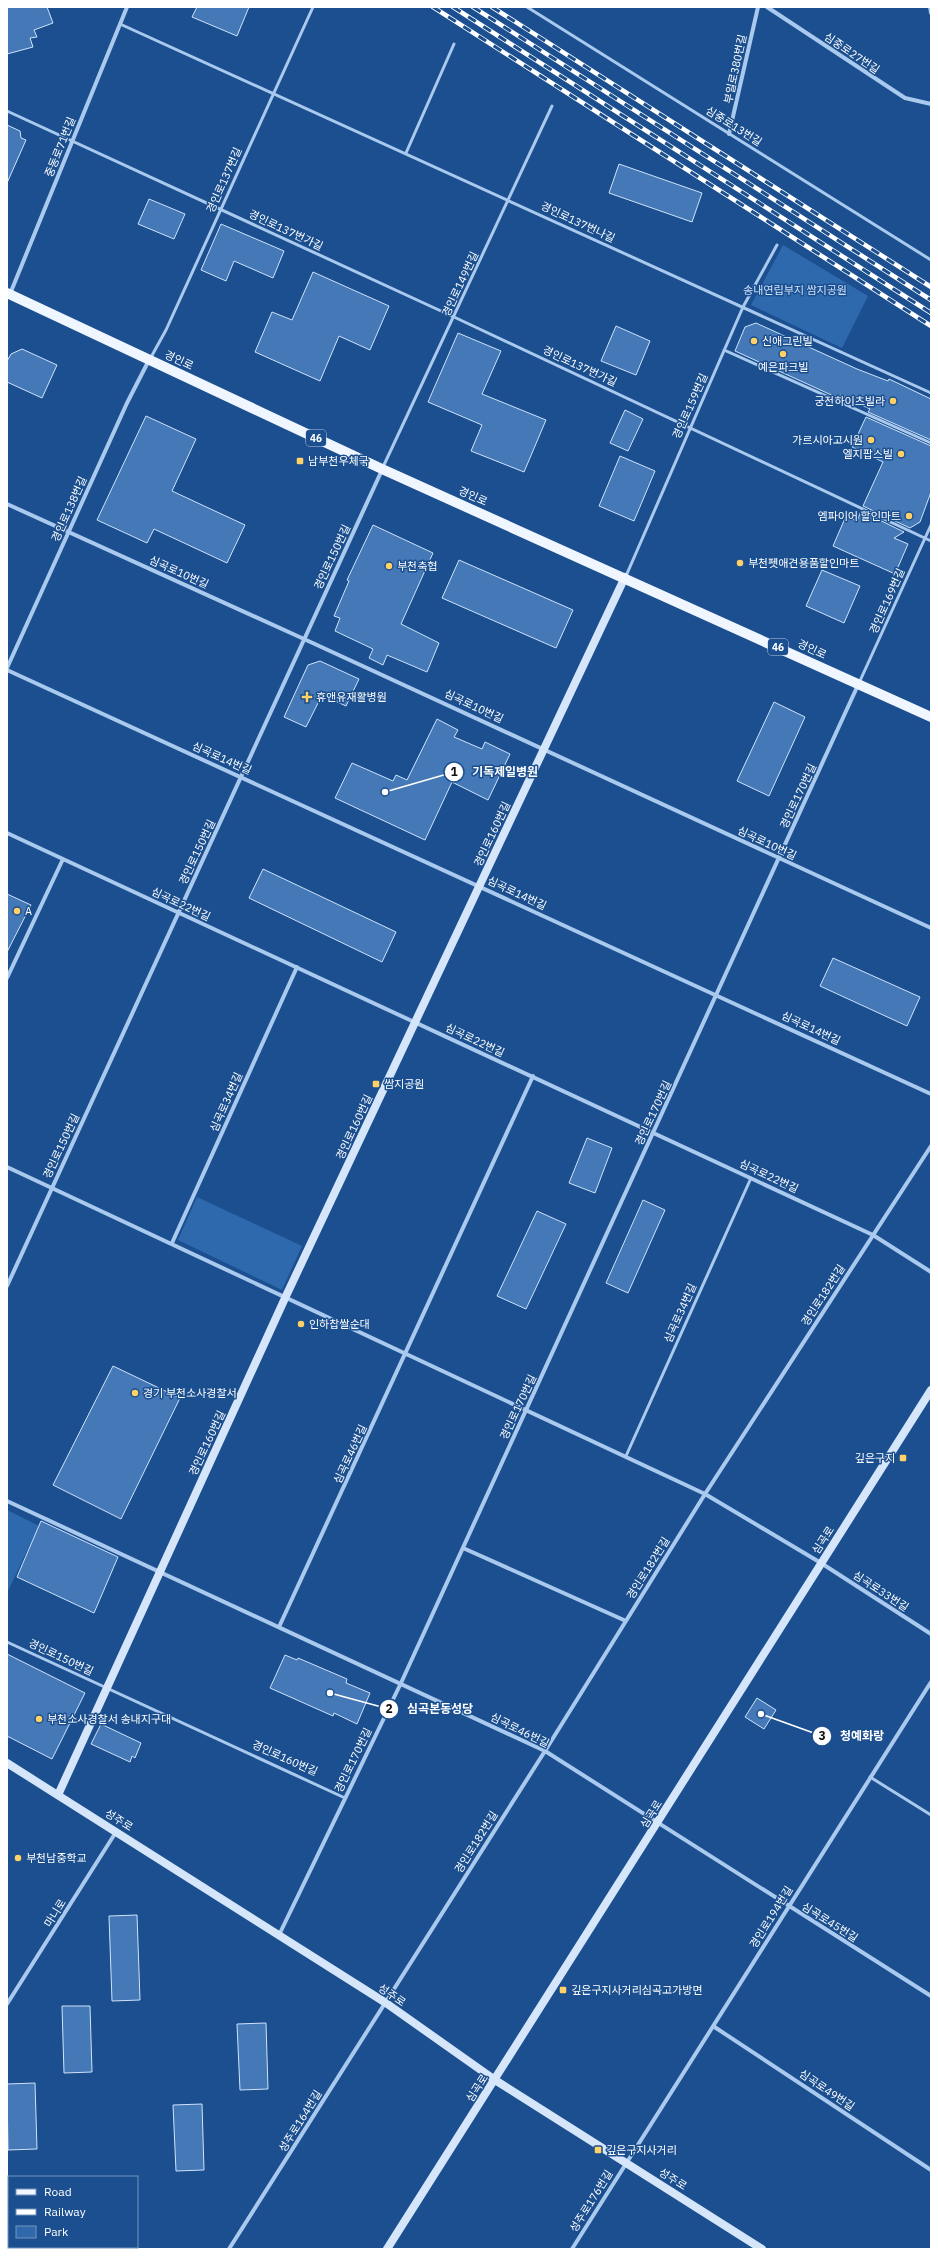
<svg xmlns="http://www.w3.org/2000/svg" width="938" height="2256" viewBox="0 0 938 2256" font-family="'IBM Plex Sans','Noto Sans KR',sans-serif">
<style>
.green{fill:#2e69ad}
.building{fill:#4478b7;stroke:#cfe3fa}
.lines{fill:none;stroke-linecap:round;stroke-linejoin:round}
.lane{stroke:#a9c9ee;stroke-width:3}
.street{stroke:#a9c9ee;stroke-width:4}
.secondary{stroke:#d6e6fa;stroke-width:8}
.primary{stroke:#f0f6ff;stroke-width:10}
.rail-casing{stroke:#fff;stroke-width:4.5}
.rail{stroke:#1b4f8f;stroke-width:3;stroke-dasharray:9;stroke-linecap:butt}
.poi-dot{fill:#ffd166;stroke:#1b4f8f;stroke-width:1.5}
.labels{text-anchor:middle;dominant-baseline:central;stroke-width:3;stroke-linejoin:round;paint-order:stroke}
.shield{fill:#1b4f8f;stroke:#bbcadd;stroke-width:1}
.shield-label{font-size:10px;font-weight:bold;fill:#fff}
.street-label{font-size:11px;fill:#fff;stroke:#1b4f8f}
.park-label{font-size:11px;fill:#cfe3fa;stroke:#1b4f8f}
.poi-label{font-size:11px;fill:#fff;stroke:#1b4f8f;text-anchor:start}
.leader{fill:none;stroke:#fff;stroke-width:1.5}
.callout-dot{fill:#fff;stroke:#1b4f8f;stroke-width:1.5}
.mark-label{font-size:12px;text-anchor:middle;font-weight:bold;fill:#111}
.callout-label{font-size:12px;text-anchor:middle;font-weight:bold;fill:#fff;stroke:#1b4f8f;stroke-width:3;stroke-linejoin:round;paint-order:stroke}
</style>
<rect width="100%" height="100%" fill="#1b4f8f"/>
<path class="green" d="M 783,245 L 868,296 L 842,348 L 751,305 Z
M 197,1197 L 302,1246 L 282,1290 L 178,1240 Z
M 7,1510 L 39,1526 L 7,1593 Z"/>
<path class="building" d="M 7,7 L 47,7 L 53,23 L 34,30 L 37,37 L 30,38 L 33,47 L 7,54 Z
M 197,7 L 249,7 L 237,36 L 192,17 Z
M 7,125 L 20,131 L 21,138 L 26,140 L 7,183 Z
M 619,164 L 702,193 L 692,222 L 609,193 Z
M 149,199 L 185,214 L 174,239 L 138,224 Z
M 221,224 L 284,251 L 273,278 L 234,261 L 226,281 L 201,270 Z
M 313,272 L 389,306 L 370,350 L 339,336 L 320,381 L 255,352 L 272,312 L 292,320 Z
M 756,323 L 857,369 L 888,381 L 889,379 L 931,399 L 931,440 L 868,412 L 870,409 L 840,395 L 838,398 L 735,351 L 745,327 Z
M 616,326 L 650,341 L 636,375 L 601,361 Z
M 458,333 L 501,351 L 482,394 L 546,420 L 524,472 L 471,451 L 482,425 L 428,402 Z
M 22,349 L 57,365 L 42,398 L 7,382 L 7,361 L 11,354 Z
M 625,410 L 643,419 L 628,451 L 610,443 Z
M 146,416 L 196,439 L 172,491 L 245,525 L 227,563 L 154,529 L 147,543 L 97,520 Z
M 866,417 L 931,446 L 931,492 L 920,522 L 910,528 L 863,506 L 883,462 L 852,447 Z
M 620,456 L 655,471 L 634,521 L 599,506 Z
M 861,511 L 904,532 L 894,538 L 908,544 L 895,574 L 833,546 L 846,516 L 857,521 Z
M 373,525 L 433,553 L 401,624 L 439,643 L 427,672 L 387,655 L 383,665 L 369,658 L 373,649 L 335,631 L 340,618 L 334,616 L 349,581 L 347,580 Z
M 459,560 L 573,610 L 556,648 L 442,598 Z
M 822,570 L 860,586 L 844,623 L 806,606 Z
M 320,661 L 359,679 L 346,706 L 322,695 L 306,727 L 284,717 L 308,665 Z
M 774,702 L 805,717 L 769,796 L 737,781 Z
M 437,719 L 458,730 L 454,737 L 482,749 L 485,742 L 510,754 L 488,800 L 452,782 L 425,840 L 335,798 L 352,763 L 393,781 L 396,775 L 407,780 Z
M 263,869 L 396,932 L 382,962 L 249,898 Z
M 7,894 L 31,905 L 7,952 Z
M 833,958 L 920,997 L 907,1026 L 820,986 Z
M 587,1138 L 612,1148 L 595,1193 L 569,1183 Z
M 643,1200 L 665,1210 L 628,1293 L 606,1283 Z
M 537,1211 L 566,1224 L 526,1309 L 497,1296 Z
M 113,1366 L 180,1398 L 121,1519 L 53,1485 Z
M 41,1521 L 118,1557 L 94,1613 L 17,1577 Z
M 7,1654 L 85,1693 L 52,1759 L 7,1736 Z
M 285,1655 L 297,1660 L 298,1658 L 347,1679 L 346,1683 L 370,1693 L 357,1724 L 334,1713 L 333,1716 L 270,1688 Z
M 757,1698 L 776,1710 L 764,1729 L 745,1717 Z
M 101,1724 L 141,1743 L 135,1758 L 132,1756 L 130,1762 L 91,1744 Z
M 137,1915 L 140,2000 L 112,2001 L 109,1916 Z
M 62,2006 L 90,2006 L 92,2072 L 64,2073 Z
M 266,2023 L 268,2089 L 240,2090 L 237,2024 Z
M 35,2083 L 37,2149 L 8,2150 L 7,2084 Z
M 202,2104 L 204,2170 L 176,2171 L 173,2105 Z"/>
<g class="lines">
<path class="lane" d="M 527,7 L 931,260
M 120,24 L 931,393
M 7,111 L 454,317 L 931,541
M 406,153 L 454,44
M 724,350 L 931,443
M 150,359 L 166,330 L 313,7
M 383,467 L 552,106
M 626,576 L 743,307 L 777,245
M 859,683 L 931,525
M 626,1456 L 751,1178
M 7,1642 L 345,1798
M 870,1777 L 931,1815"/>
<path class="street" d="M 767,7 L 905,98 L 931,104
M 930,7 L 931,13
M 729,134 L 758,7
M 10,294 L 127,7
M 7,504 L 304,639 L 931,928
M 7,668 L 127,403 L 149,360
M 7,670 L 931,1094
M 7,833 L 873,1235 L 931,1272
M 7,978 L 63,859
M 7,1167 L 705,1494 L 821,1563 L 931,1634
M 172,1243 L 297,967
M 7,1286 L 382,470
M 7,1501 L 545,1751 L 931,1996
M 463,1548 L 626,1621
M 279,1627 L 533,1076
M 279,1935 L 401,1683 L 858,685
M 7,2004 L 116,1832
M 713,2026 L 931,2170
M 7,2201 L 9,2203
M 55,2247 L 57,2249
M 229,2249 L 545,1751 L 705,1494 L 931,1146
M 572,2249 L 931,1682"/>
<path class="secondary" d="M 7,1763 L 386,2003 L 495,2080 L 762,2249
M 58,1795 L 286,1296 L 625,577
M 387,2249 L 931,1390"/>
<path class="primary" d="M 7,293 L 382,469 L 931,717"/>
<g class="rail-casing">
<path id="rail" d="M 433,7 L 931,326
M 453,7 L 931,313
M 473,7 L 931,300
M 492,7 L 931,287"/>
</g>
<use href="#rail" class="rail"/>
</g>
<g class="poi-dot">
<circle cx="754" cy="341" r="4"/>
<circle cx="783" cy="354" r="4"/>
<circle cx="893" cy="401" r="4"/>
<circle cx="871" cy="440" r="4"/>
<circle cx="901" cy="454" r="4"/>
<rect x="296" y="457" width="8" height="8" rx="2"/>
<circle cx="909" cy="516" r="4"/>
<circle cx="740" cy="563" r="4"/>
<circle cx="389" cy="566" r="4"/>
<path d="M305 691h4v4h4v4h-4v4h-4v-4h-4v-4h4z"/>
<circle cx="17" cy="911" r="4"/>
<rect x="372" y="1080" width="8" height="8" rx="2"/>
<circle cx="301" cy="1324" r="4"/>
<circle cx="135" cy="1393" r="4"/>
<rect x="899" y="1454" width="8" height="8" rx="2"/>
<circle cx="39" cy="1719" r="4"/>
<circle cx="18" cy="1858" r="4"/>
<rect x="559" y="1986" width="8" height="8" rx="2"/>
<rect x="594" y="2146" width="8" height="8" rx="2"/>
</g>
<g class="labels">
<g class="shield">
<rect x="306" y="430" width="20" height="16" rx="3"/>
<rect x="768" y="639" width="20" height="16" rx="3"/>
</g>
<g class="shield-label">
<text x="316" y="438">46</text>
<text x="778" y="647">46</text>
</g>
<g class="street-label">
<text transform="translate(852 53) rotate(34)">심중로27번길</text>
<text transform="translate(735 69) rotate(-78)">부일로380번길</text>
<text transform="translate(734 126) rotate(32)">심중로13번길</text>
<text transform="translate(60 147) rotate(-68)">중동로71번길</text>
<text transform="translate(224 180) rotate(-66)">경인로137번길</text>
<text transform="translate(578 222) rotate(25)">경인로137번나길</text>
<text transform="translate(286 230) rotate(25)">경인로137번가길</text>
<text transform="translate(460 284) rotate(-65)">경인로149번길</text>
<text transform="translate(179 360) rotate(25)">경인로</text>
<text transform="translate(580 366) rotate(25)">경인로137번가길</text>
<text transform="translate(690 406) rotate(-66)">경인로159번길</text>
<text transform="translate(473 496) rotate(24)">경인로</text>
<text transform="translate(69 509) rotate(-66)">경인로138번길</text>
<text transform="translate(332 557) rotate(-65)">경인로150번길</text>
<text transform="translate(179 572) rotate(24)">심곡로10번길</text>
<text transform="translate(887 601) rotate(-66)">경인로169번길</text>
<text transform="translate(812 649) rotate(25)">경인로</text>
<text transform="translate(474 706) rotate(25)">심곡로10번길</text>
<text transform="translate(222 758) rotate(24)">심곡로14번길</text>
<text transform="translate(798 796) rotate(-65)">경인로170번길</text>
<text transform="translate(492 834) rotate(-65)">경인로160번길</text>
<text transform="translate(767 843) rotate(25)">심곡로10번길</text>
<text transform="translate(197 852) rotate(-65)">경인로150번길</text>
<text transform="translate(517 893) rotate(25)">심곡로14번길</text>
<text transform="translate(181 904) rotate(25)">심곡로22번길</text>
<text transform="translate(811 1028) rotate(25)">심곡로14번길</text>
<text transform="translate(475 1040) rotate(25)">심곡로22번길</text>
<text transform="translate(226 1102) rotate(-66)">심곡로34번길</text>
<text transform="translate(653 1113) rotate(-65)">경인로170번길</text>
<text transform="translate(354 1127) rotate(-65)">경인로160번길</text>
<text transform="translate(61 1146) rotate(-65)">경인로150번길</text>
<text transform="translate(769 1176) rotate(25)">심곡로22번길</text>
<text transform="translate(823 1295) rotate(-57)">경인로182번길</text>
<text transform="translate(680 1313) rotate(-66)">심곡로34번길</text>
<text transform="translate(518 1407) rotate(-65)">경인로170번길</text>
<text transform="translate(207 1443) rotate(-65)">경인로160번길</text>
<text transform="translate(350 1454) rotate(-65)">심곡로46번길</text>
<text transform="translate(823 1540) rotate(-57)">심곡로</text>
<text transform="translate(648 1568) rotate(-58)">경인로182번길</text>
<text transform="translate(881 1591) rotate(33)">심곡로33번길</text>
<text transform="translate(61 1657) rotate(25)">경인로150번길</text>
<text transform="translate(520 1730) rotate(26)">심곡로46번길</text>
<text transform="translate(285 1758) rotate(24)">경인로160번길</text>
<text transform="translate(353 1760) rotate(-64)">경인로170번길</text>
<text transform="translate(651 1814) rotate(-58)">심곡로</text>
<text transform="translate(119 1820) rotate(32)">성주로</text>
<text transform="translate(476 1842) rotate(-58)">경인로182번길</text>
<text transform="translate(55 1913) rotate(-58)">마니로</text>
<text transform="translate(771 1917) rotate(-58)">경인로194번길</text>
<text transform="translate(830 1922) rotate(32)">심곡로45번길</text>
<text transform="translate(392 1995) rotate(34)">성주로</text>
<text transform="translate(477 2088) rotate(-57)">심곡로</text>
<text transform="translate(827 2090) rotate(34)">심곡로49번길</text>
<text transform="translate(300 2121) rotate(-58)">성주로164번길</text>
<text transform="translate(673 2179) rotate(32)">성주로</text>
<text transform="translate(591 2201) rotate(-58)">성주로176번길</text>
</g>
<g class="park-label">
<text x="795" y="290">송내연립부지 쌈지공원</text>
</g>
<g class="poi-label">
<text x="762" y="341">신애그린빌</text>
<text x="783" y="367" text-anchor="middle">예은파크빌</text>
<text x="885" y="401" text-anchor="end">궁전하이츠빌라</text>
<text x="863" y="440" text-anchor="end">가르시아고시원</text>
<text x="893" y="454" text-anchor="end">엘지팝스빌</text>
<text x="308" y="461">남부천우체국</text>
<text x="901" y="516" text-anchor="end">엠파이어 할인마트</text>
<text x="748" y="563">부천펫애견용품할인마트</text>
<text x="397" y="566">부천축협</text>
<text x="316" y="697">휴앤유재활병원</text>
<text x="25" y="911">A</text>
<text x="384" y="1084">쌈지공원</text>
<text x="309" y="1324">인하찹쌀순대</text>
<text x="143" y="1393">경기 부천소사경찰서</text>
<text x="895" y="1458" text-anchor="end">깊은구지</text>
<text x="47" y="1719">부천소사경찰서 송내지구대</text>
<text x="26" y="1858">부천남중학교</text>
<text x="571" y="1990">깊은구지사거리심곡고가방면</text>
<text x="606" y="2150">깊은구지사거리</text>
</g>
</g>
<path class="leader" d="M385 792L454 772M330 1693L389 1709M761 1714L822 1736"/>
<g class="callout-dot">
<circle cx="385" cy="792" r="4"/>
<circle cx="330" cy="1693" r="4"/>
<circle cx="761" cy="1714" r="4"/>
<circle cx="454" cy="772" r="10"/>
<circle cx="389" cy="1709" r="10"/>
<circle cx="822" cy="1736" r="10"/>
</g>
<g class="mark-label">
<text x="454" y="776">1</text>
<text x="389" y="1713">2</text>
<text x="822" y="1740">3</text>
</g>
<g class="callout-label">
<text x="505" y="776">기독제일병원</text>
<text x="440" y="1713">심곡본동성당</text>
<text x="862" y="1740">청예화랑</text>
</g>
<rect width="938" height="2256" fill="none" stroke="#ffffff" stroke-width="16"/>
<rect x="8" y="2176" width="130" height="72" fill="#1b4f8f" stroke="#7695bc"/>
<rect x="16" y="2189" width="20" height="6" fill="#f0f6ff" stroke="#7695bc"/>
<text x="44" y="2196" font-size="12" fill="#ffffff">Road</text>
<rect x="16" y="2209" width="20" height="6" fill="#ffffff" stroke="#7695bc"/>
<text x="44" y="2216" font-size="12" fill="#ffffff">Railway</text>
<rect x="16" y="2226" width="20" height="12" fill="#2e69ad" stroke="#7695bc"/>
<text x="44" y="2236" font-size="12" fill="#ffffff">Park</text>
</svg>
